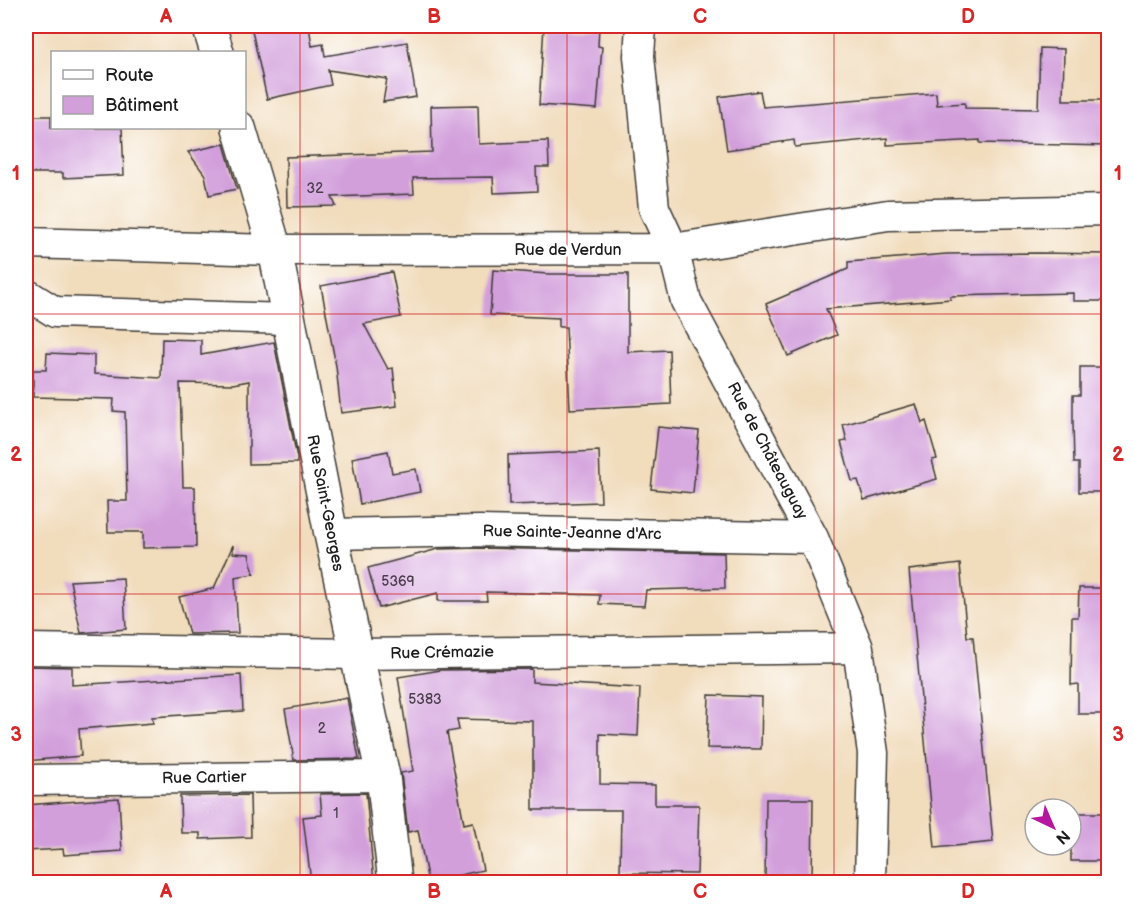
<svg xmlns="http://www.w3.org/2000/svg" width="1134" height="908" viewBox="0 0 1134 908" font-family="'Balsamiq Sans',sans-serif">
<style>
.building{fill:#d29fdb}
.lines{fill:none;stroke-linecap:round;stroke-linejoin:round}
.street-casing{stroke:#3c3934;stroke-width:33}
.secondary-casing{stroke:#3c3934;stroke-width:36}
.street{stroke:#fff;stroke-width:30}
.secondary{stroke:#fff;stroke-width:33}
.grid{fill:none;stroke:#d62828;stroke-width:1.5;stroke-opacity:0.55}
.labels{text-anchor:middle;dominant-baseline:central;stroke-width:6;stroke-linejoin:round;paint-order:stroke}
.number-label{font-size:14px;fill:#4a3d4c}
.street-label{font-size:16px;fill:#1c1c1c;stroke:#fff}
.neatline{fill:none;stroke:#d62828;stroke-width:2}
.grid-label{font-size:20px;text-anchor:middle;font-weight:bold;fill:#d62828}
</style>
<rect width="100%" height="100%" fill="#fff"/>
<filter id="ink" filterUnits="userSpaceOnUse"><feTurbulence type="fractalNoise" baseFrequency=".0167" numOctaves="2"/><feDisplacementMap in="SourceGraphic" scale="12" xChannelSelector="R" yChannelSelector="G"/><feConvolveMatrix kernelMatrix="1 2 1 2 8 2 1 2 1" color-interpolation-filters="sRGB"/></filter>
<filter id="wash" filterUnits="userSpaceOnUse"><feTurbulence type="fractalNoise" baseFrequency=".008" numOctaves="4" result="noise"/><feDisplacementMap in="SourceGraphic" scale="24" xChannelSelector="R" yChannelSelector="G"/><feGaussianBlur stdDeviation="1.35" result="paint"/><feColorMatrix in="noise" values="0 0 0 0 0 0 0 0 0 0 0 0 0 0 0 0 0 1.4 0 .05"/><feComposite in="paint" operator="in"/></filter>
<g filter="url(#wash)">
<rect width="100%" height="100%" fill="#f1dcbc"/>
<g id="blocks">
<path class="building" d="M 251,26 L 309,26 L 312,46 L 323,44 L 325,56 L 407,42 L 416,97 L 383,102 L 387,79 L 328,70 L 331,85 L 267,99 Z
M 544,26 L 599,26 L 598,46 L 602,47 L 597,109 L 539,105 Z
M 1040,48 L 1064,49 L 1063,100 L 1108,100 L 1108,146 L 980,143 L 980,140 L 887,145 L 887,138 L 795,147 L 794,140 L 727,150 L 719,97 L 760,91 L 763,107 L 936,93 L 937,105 L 965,103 L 965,108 L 1038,109 Z
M 478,105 L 479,144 L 548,141 L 549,167 L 536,167 L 537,191 L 494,193 L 493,177 L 413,178 L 414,194 L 332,197 L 336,206 L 287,207 L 286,157 L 432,152 L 431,106 Z
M 26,116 L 51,116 L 51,128 L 122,128 L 124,175 L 63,178 L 63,173 L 26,173 Z
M 224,144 L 237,189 L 209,195 L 205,175 L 188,152 Z
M 1039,253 L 1108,254 L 1108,301 L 1073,301 L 1073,293 L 950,296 L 951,299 L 826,309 L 837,335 L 788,356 L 766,304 L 848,269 L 848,262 L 947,254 Z
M 493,270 L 548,274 L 628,274 L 628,352 L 669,350 L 671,404 L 570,409 L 566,327 L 559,327 L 559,318 L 490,315 Z
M 392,272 L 401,317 L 364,324 L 388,369 L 393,368 L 397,406 L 341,413 L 336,366 L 321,286 Z
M 162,339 L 201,340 L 201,355 L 274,342 L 297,458 L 297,463 L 249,464 L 249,381 L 233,384 L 180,383 L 183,487 L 195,487 L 196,547 L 143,548 L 143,532 L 108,532 L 107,501 L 127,501 L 125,412 L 113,411 L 114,399 L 33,397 L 33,370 L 46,370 L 47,353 L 94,355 L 94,374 L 161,378 Z
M 1080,367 L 1108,367 L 1108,492 L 1079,492 L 1079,463 L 1074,463 L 1073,423 L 1073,395 L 1080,395 Z
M 916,404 L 922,423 L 926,421 L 937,459 L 932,460 L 937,479 L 864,500 L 858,480 L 852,481 L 841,442 L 847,441 L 843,425 Z
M 658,427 L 699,431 L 693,493 L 651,489 Z
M 388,451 L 392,473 L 416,469 L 420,492 L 360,504 L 352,458 Z
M 599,451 L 601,502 L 509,505 L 508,455 Z
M 233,545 L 233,553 L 249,554 L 254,574 L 235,577 L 238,633 L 189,634 L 179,597 L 214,588 Z
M 480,548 L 724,553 L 725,588 L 646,590 L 644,606 L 599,604 L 600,595 L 486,592 L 487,601 L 438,601 L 438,593 L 379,608 L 368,568 L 438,549 Z
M 960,564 L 967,637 L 973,637 L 993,842 L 935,848 L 909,570 Z
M 123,578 L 126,629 L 81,633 L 70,581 Z
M 1079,588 L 1108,588 L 1108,714 L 1078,714 L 1078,684 L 1071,685 L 1072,617 L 1078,617 Z
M 26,666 L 72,667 L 72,685 L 241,675 L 243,711 L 152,717 L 153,723 L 79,729 L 81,756 L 26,761 Z
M 532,669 L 532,682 L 640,688 L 638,736 L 600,734 L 600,784 L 655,785 L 655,805 L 699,805 L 697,874 L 620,873 L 621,810 L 533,810 L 533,721 L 457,719 L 459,730 L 447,732 L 464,824 L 473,822 L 483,870 L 428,882 L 418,830 L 408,832 L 401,773 L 413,771 L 398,677 L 441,670 Z
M 709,695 L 762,697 L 761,749 L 707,748 Z
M 347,698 L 359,759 L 294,760 L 285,709 Z
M 366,793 L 374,882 L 311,882 L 303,817 L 322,815 L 320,794 Z
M 250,795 L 251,837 L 200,839 L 200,833 L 181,833 L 180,796 Z
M 119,798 L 122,851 L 64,855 L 63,849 L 26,851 L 26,805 Z
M 766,799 L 813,799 L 812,882 L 765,882 Z
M 1071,813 L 1108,813 L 1108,861 L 1071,861 Z"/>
</g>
</g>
<g filter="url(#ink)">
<use href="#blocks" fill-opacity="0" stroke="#3c3934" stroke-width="1.5"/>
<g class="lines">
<g class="street-casing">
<path id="street" d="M 641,26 L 639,56 L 654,208 L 673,249 L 686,301 L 813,538 L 858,648 L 873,753 L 870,882
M 26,243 L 275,250 L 673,249 L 888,215 L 1108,210
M 26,294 L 55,312 L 289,319
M 331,534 L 480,531 L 813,538
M 26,649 L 357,654 L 858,648
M 26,780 L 383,776"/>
</g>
<g class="secondary-casing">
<path id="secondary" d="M 209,26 L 217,52
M 239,128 L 275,250 L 331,534 L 383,776 L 395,882"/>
</g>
<use href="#street" class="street"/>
<use href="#secondary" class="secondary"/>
</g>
</g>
<path class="grid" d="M 300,26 L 300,882M 567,26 L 567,882M 834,26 L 834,882M 26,314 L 1108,314M 26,594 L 1108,594"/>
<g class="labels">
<g class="number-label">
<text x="315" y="188">32</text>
<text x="398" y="581">5369</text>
<text x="425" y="699">5383</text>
<text x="322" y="728">2</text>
<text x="336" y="813">1</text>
</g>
<g class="street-label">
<text x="568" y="250">Rue de Verdun</text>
<text transform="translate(767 451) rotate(62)">Rue de Châteauguay</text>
<text transform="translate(325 503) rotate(79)">Rue Saint-Georges</text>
<text transform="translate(572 533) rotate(1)">Rue Sainte-Jeanne d'Arc</text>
<text transform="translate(442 653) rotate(-1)">Rue Crémazie</text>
<text transform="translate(204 778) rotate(-1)">Rue Cartier</text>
</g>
</g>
<rect width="1134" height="908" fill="none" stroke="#fff" stroke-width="66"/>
<rect x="51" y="51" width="195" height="78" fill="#ffffff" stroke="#a4a4a4" stroke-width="1.5"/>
<rect x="63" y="70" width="30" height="9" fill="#ffffff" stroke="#a4a4a4" stroke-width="1.5"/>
<text x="105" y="81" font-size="18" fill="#1c1c1c">Route</text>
<rect x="63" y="96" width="30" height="18" fill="#d29fdb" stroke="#a4a4a4" stroke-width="1.5"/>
<text x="105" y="111" font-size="18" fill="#1c1c1c">Bâtiment</text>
<g transform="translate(1053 827) rotate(136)"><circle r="28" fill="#ffffff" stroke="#a4a4a4" stroke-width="1.5"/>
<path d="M0-4.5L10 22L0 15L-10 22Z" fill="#b5179e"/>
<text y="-9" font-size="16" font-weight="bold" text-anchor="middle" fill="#1c1c1c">N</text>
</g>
<rect x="33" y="33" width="1068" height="842" class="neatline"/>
<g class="grid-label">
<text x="166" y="23">A</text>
<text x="434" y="23">B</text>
<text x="700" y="23">C</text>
<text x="968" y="23">D</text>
<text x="16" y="180">1</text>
<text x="1118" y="180">1</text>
<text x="16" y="461">2</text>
<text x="1118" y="461">2</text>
<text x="16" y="741">3</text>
<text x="1118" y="741">3</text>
<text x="166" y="898">A</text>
<text x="434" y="898">B</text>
<text x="700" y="898">C</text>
<text x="968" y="898">D</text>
</g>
</svg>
